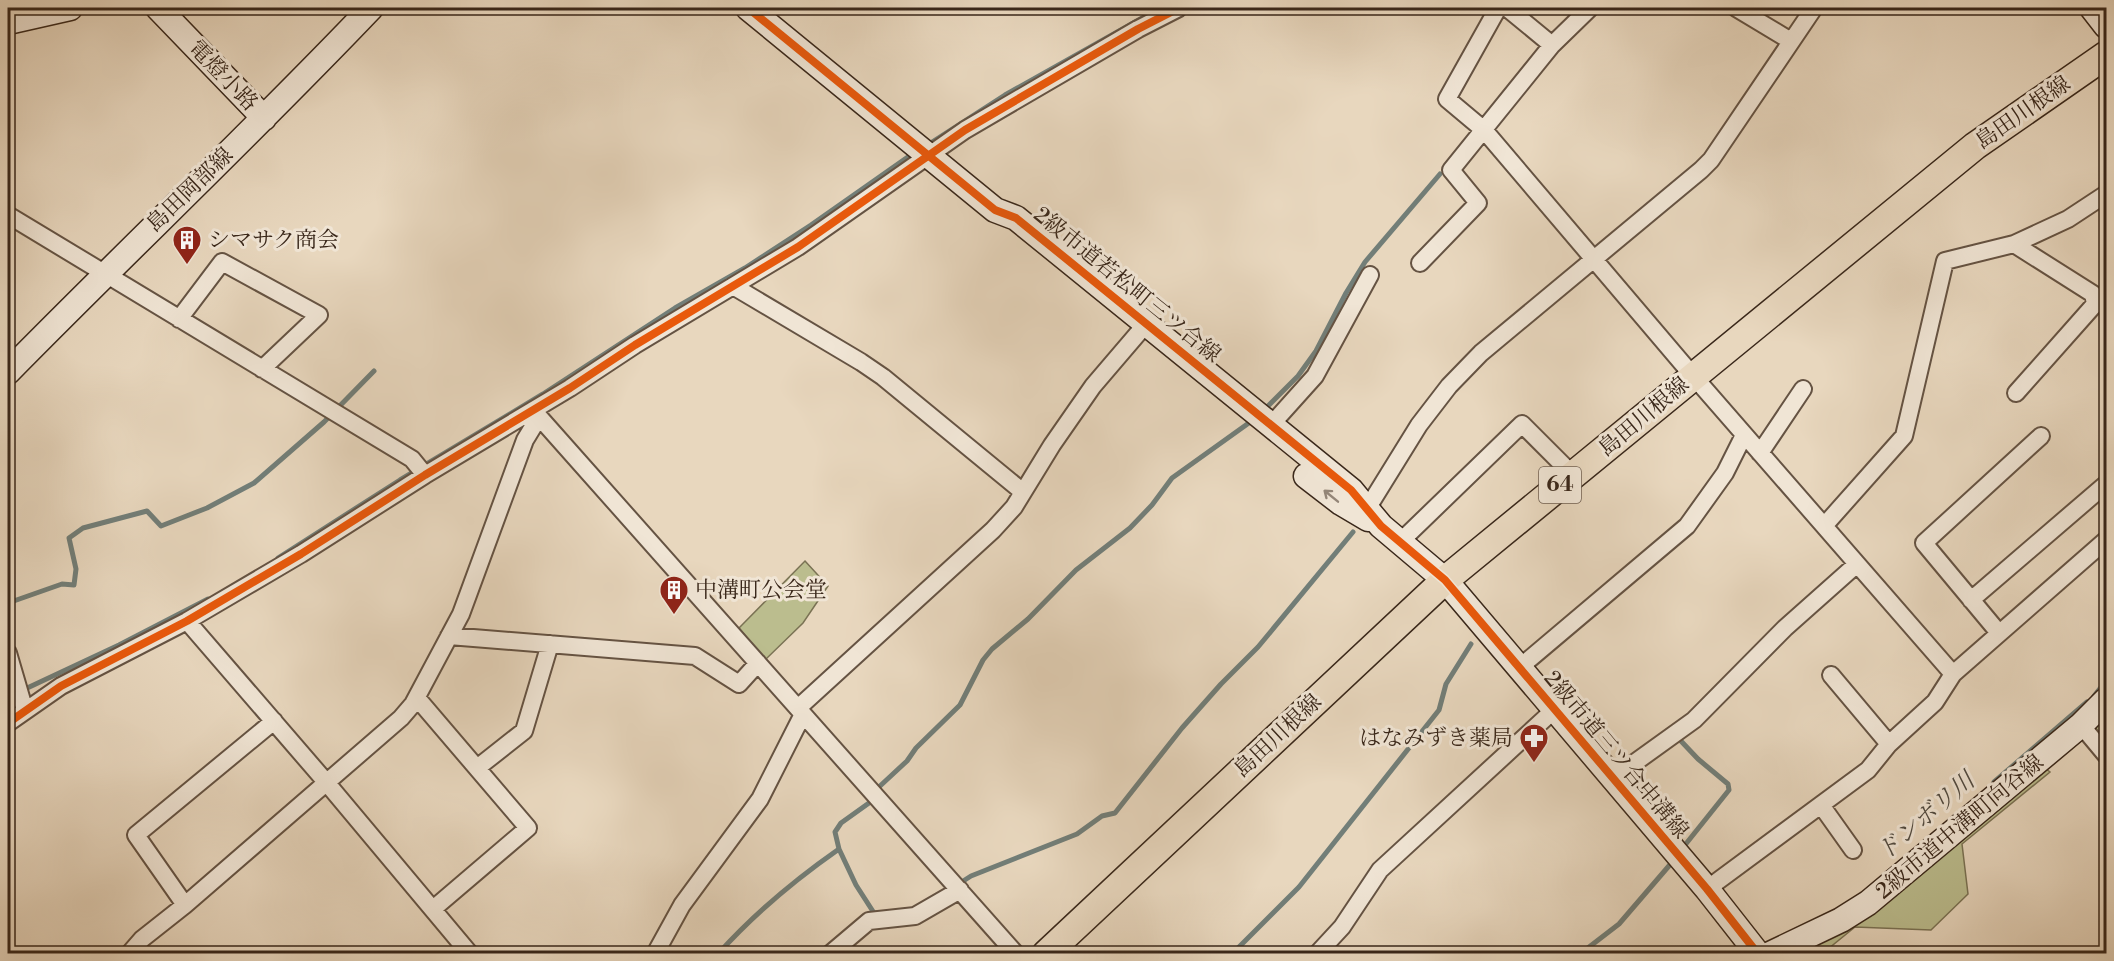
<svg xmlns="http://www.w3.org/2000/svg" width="2114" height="961" viewBox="0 0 2114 961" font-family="'Libre Bodoni','Noto Serif JP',serif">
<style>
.green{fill:#bbbd8e;stroke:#7a7254;stroke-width:1.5}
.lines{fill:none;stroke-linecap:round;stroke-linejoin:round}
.stream{stroke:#727e78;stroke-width:5}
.street-casing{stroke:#655343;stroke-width:20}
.secondary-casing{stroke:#39271a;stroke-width:27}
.primary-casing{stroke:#39271a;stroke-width:30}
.street{stroke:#f0e5d5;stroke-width:16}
.secondary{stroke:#f0e5d5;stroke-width:24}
.primary{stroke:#e8d7be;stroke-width:27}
.cycleway-casing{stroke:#f0e5d5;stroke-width:11}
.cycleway{stroke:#e8590c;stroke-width:8}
.oneway{stroke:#948678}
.labels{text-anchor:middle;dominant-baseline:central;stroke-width:6;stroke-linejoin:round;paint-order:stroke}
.shield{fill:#f0e5d5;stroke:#706052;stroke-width:1.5}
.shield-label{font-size:21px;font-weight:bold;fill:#39271a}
.street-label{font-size:22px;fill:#39271a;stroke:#f0e5d5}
.poi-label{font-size:22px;fill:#39271a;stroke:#f0e5d5;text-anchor:start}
.water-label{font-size:24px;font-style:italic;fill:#514b41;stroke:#f0e5d5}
</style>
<rect width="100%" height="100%" fill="#e8d7be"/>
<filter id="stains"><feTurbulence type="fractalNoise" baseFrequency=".00333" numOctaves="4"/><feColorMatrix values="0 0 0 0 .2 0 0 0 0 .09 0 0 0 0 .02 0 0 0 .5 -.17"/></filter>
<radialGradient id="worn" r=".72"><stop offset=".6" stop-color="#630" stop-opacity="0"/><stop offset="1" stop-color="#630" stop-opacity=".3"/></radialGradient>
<path class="green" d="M 805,561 L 828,586 L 803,623 L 765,660 L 739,628 Z
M 2106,708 L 2106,747 L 2092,730 Z
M 2045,768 L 2050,772 L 1962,844 L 1968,894 L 1931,930 L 1855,927 L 1823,953 L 1794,954 Z"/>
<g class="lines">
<path class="stream" d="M 926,146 L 1005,95 L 1160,8
M 1262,412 L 1298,376 L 1316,351 L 1346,293 L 1365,262 L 1440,174
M 278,558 L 400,480 L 543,394 L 675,308 L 745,268 L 811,225 L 915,152
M 8,603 L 62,584 L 74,585 L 76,569 L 69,538 L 83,528 L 147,511 L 161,526 L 207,508 L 254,483 L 324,422 L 374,371
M 2094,696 L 2106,681
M 8,697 L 119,645 L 208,599
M 1680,740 L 1698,759 L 1728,784 L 1729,790 L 1681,850
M 1994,782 L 2087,702
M 839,849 L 856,885 L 874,913 L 879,913
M 957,885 L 971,876 L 1077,834 L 1102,816 L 1115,813 L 1182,728 L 1221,684 L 1258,647 L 1353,532
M 718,954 C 754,914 796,879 839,849 L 835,832 L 841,823 L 869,803 L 880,786 L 907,761 L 916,748 L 960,705 L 983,660 L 992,649 L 1028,619 L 1076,570 L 1130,528 L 1152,505 L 1172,478 L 1253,420
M 1232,954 L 1299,887 L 1439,710 L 1446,684 L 1471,644
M 1580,954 L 1619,924 L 1674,860"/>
<g class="street-casing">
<path id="street" d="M 1498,8 L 1447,99 L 1484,130 L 1682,363 L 1953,674
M 1507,8 L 1552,45
M 1736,8 L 1791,41
M 8,215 L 412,459 L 425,475
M 2014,244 L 2093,294 L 2095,304 L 2016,393
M 1420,263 L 1478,203 L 1451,170 L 1552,45 L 1590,8
M 733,286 L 861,362 L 883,377 L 1023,492
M 179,319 L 222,262 L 319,315 L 262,369
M 533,410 L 1016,954
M 1271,425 L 1315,376 L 1370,275
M 1760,453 L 1803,389
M 1367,509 L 1419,425 L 1449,386 L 1481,353 L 1701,170 L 1711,160 L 1814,8
M 1824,526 L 1904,436 L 1945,261 L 2014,244 L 2068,219 L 2106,194
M 1400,542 L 1522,424 L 1573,475
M 1971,600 L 2106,484
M 187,621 L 326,782 L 470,954
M 1999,633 L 1924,543 L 2041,436
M 449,636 L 695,656 L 739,684 L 758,663
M 8,653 L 25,711
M 1519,668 L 1687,526 L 1725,473 L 1744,435
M 1831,675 L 1889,744
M 417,698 L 528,828 L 433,909
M 798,708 L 993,530 L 1014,507 L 1052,445 L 1093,386 L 1146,324
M 8,723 L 61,686 L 187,621 L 301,554 L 425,475 L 570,388 L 635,345 L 798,247 L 965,130 L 1138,29 L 1179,8
M 2081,725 L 2106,755
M 477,768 L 524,731 L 550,644
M 1612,779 L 1694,720 L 1785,628 L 1857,564
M 1821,805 L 1853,850
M 1707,889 L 1868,770 L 1889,744 L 1935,702 L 1953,674 L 2106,540
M 185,905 L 136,835 L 274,721
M 129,954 L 142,939 L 185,905 L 401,718 L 413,704 L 461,614 L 525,440 L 539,417
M 655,954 L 682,905 L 760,799 L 803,714
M 830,954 L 869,921 L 915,916 L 960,890
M 1317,954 L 1342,927 L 1380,870 L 1554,710"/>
</g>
<g class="secondary-casing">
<path id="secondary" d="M 158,8 L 264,118
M 748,8 L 995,210 L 1016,218 L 1351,490 L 1381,526 L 1445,580 L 1707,889 L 1758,954
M 2092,8 L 2106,26
M 8,22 L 70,8
M 8,372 C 128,250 253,132 371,8
M 1306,476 L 1341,503 L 1368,519
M 1770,954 L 1841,920 L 1868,903 L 2081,725 L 2106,700"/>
</g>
<g class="primary-casing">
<path id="primary" d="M 1046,954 L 1445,580 L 1975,146 L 2106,55"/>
</g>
<use href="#street" class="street"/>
<use href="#secondary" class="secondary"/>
<use href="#primary" class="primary"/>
<g class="cycleway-casing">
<path id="cycleway" d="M 748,8 L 995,210 L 1016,218 L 1351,490 L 1381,526 L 1445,580 L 1707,889 L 1758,954
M 8,723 L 61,686 L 187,621 L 301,554 L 425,475 L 570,388 L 635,345 L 798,247 L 965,130 L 1138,29 L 1179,8"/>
</g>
<use href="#cycleway" class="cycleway"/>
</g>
<defs><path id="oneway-shaft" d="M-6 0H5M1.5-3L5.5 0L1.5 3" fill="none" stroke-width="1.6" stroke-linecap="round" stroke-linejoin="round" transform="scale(1.5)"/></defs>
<use class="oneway" href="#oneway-shaft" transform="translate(1331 496) rotate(-141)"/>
<defs>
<g id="building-pin" transform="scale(1.5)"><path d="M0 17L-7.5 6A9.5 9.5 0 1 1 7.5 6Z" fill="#8f2418" stroke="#f0e5d5"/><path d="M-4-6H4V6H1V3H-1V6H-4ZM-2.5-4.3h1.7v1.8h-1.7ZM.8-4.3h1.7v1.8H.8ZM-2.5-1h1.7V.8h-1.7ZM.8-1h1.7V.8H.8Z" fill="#fff"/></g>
<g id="pharmacy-pin" transform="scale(1.5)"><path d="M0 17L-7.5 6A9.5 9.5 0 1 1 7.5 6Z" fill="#8f2418" stroke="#f0e5d5"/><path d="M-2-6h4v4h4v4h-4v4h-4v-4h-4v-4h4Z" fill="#fff"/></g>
</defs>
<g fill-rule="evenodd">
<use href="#building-pin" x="187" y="240"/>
<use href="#building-pin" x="674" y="590"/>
<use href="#pharmacy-pin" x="1534" y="738"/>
</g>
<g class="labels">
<rect class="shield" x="1539" y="467" width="42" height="36" rx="4.5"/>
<g class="shield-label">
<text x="1560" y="485">64</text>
</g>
<g class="street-label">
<text transform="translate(223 76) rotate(46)">電燈小路</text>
<text transform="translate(2023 113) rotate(-35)">島田川根線</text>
<text transform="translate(190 190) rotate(-44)">島田岡部線</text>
<text transform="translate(1127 285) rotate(39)">2級市道若松町三ツ合線</text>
<text transform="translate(1644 417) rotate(-40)">島田川根線</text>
<text transform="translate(1278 736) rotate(-43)">島田川根線</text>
<text transform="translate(1616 755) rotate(50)">2級市道三ツ合中溝線</text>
<text transform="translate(1960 827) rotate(-40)">2級市道中溝町向谷線</text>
</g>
<g class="poi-label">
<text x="208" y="240">シマサク商会</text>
<text x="695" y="590">中溝町公会堂</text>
<text x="1513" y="738" text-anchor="end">はなみずき薬局</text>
</g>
<g class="water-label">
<text transform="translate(1926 817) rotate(-41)">ドンボリ川</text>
</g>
</g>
<rect width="2114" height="961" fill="none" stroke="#e8d7be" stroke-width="30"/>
<rect x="9" y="9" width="2096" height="943" fill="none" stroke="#39271a" stroke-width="3"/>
<rect x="15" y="15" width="2084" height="931" fill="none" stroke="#39271a" stroke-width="1.5"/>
<rect width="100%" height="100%" filter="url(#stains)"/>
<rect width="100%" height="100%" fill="url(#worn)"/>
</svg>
